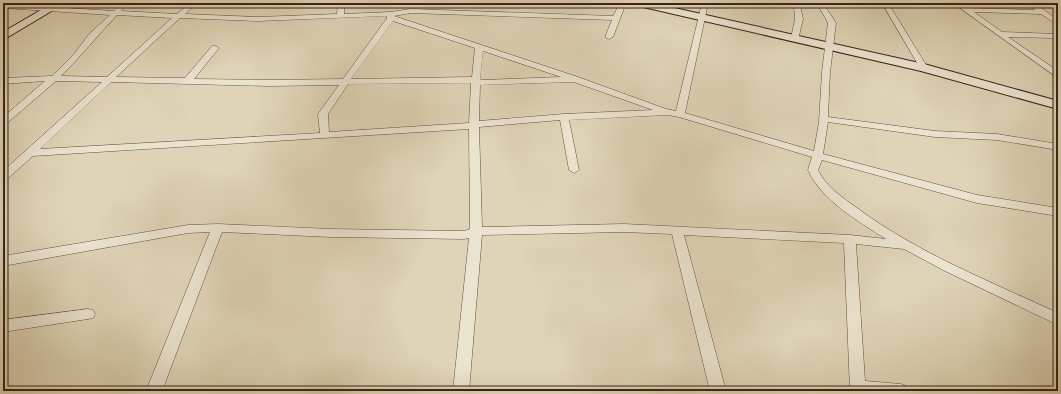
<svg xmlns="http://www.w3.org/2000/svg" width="1061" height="394" viewBox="0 0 1061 394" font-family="'Old Standard TT',serif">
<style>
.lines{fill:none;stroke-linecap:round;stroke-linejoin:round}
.street-casing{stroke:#644e3e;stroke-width:1}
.secondary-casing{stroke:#3b2116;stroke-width:2}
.street{fill:#eae3d0;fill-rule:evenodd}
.secondary{fill:#eae3d0;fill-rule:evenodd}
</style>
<rect width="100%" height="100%" fill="#dfd4b7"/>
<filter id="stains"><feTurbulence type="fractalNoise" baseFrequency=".005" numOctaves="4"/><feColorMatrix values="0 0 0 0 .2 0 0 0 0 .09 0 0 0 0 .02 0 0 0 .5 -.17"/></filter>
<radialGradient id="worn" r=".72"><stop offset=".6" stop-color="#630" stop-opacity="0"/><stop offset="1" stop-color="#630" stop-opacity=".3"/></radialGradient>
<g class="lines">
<g class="street-casing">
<path id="street" d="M 122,3 L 129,3 L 121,11 L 177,14 L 190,3 L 197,3 L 185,14 L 258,17 L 337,14 L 338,3 L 344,3 L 344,14 L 390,12 L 411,9 L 613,16 L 620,3 L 626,3 L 613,37 L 609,39 L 605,37 L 612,20 L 411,13 L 394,16 L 578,77 L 666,109 L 676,111 L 702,3 L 708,3 L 685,113 L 814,151 L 819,122 L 822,72 L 828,23 L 817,3 L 823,3 L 836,23 L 830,72 L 828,117 L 935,131 L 997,134 L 1058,144 L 1058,150 L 997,140 L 935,137 L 828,122 L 823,154 L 977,195 L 1058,208 L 1058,216 L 977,203 L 822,160 L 818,170 C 826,187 842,197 857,208 C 918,253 989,281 1058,313 L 1058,325 L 943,270 L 904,249 L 856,244 L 865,381 L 901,384 L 906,386 L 909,391 L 850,391 L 844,243 L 684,235 L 726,391 L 710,391 L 672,234 L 624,232 L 482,235 L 469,391 L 453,391 L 469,238 L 464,239 L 331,237 L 222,232 L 162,391 L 146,391 L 210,232 L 188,233 L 3,266 L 3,256 L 188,225 L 218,224 L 331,229 L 464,231 L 470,229 L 469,129 L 33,156 L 7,179 L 3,180 L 3,171 L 102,82 L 56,81 L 6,124 L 3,125 L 3,117 L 45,81 L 3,84 L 3,78 L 52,76 L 74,54 L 90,33 L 110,15 L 3,8 L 3,4 L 114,11 ZM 117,15 L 172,18 L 107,77 L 61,76 C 81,56 98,35 117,15 ZM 387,16 L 387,18 L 343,79 L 269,80 L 194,79 L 219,48 L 215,46 L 212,46 L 185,78 L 116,77 L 180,18 L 258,21 ZM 393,21 L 475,48 L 472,77 L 351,79 ZM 483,51 L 561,77 L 482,80 L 480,79 ZM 111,82 L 269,86 L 339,85 L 318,114 L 320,133 L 40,149 ZM 574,82 L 653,110 L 564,114 L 479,121 L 480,85 ZM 471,83 L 469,123 L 329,132 L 328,114 L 348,84 ZM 668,115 L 679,117 L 812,157 L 808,170 C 822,201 858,221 886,239 L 850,235 L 624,224 L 482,227 L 479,127 L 560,120 L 569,170 L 574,173 L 579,170 L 569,120 Z
M 780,3 L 797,3 L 800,5 L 803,19 L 798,40 L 795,40 L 791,38 L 795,19 L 794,7 Z
M 882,3 L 888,3 L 928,68 L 927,70 L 921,70 L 920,68 Z
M 953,3 L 961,3 L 968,8 L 1035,10 L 1027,3 L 1034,3 L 1058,20 L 1058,25 L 1041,14 L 974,12 L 1002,32 L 1058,34 L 1058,38 L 1008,37 L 1058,71 L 1058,78 Z
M 88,309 L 93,310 L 95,314 L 93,318 L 88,319 L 3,332 L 3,320 Z"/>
</g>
<g class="secondary-casing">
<path id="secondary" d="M 53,3 L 65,3 L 3,40 L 3,32 Z
M 634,3 L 652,3 L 924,64 L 1058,101 L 1058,109 L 921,71 L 639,6 Z"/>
</g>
<use href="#street" class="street"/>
<use href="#secondary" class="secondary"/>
</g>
<rect width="1061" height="394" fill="none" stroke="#dfd4b7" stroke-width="16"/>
<rect x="4" y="4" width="1053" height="386" fill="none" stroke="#3b2116" stroke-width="2"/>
<rect x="8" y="8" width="1045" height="378" fill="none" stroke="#3b2116"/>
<rect width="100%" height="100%" filter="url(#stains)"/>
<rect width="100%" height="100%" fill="url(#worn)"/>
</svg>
